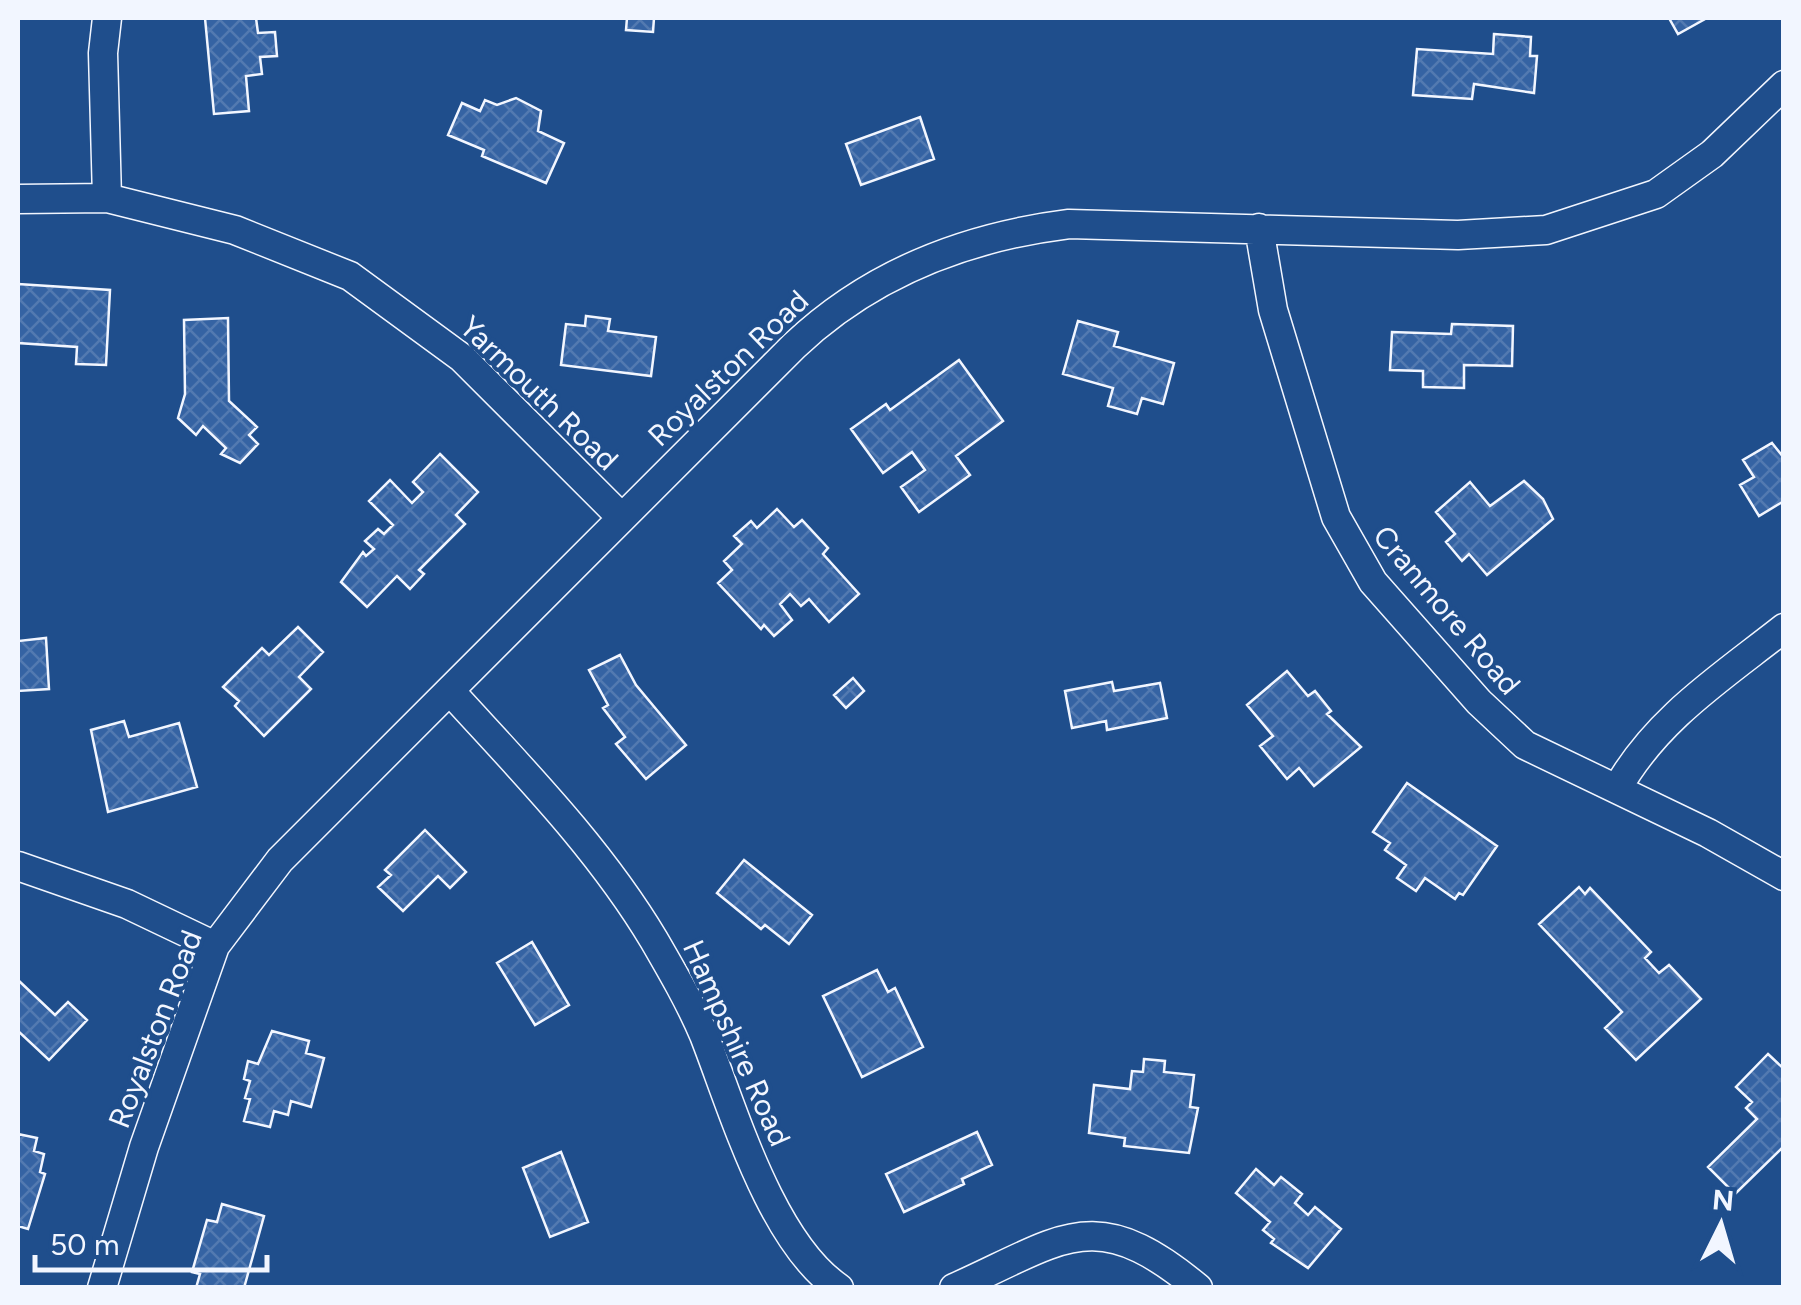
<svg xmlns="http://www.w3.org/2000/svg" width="1801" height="1305" viewBox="0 0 1801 1305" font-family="Figtree,sans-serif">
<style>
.building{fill:url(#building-cross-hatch);stroke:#f2f6ff;stroke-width:2.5}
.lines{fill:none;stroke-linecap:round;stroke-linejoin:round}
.street-casing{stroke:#f2f6ff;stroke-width:31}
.street{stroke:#1f4e8c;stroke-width:28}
.labels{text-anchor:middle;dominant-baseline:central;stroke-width:8;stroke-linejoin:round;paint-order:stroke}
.street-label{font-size:30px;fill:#f2f6ff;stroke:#1f4e8c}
</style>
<defs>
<pattern id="building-cross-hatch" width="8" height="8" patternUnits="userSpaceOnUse" patternTransform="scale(2.5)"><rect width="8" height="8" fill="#3563a3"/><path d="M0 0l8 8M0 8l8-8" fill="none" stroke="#537ab1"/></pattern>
</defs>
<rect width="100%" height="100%" fill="#1f4e8c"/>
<path class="building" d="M 205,18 L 256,18 L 258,33 L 275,32 L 277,56 L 260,57 L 262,74 L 246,76 L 249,111 L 214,114 Z
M 627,18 L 654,18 L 653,32 L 626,30 Z
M 1669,18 L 1707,18 L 1678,34 Z
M 1494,34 L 1531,37 L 1530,56 L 1537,56 L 1534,93 L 1474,84 L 1472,99 L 1413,95 L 1417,49 L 1493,54 Z
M 516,98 L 541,111 L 538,131 L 564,143 L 546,183 L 482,156 L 484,150 L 448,135 L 462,103 L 480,111 L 485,100 L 497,105 Z
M 920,117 L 934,159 L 861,185 L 846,144 Z
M 18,284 L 110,290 L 106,365 L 76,364 L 77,347 L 18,343 Z
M 586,316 L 610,319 L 608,331 L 656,337 L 651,376 L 561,365 L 566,324 L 585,326 Z
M 228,318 L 229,401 L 257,427 L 249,435 L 258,444 L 240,463 L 221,454 L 226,448 L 203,426 L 196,435 L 178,418 L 185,394 L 184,320 Z
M 1078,321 L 1118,332 L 1114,346 L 1174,363 L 1163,404 L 1142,398 L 1137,414 L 1108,406 L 1113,388 L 1063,374 Z
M 1452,324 L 1513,326 L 1512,366 L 1464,365 L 1464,388 L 1423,387 L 1423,371 L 1390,370 L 1392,332 L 1451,334 Z
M 959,360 L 1003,421 L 956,456 L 970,475 L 919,512 L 901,487 L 925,470 L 912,452 L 883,473 L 851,429 L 886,404 L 890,410 Z
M 1772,443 L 1784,458 L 1784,501 L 1759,516 L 1740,485 L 1754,477 L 1743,460 Z
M 440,454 L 478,492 L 456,515 L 465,524 L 419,570 L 424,574 L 410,589 L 397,576 L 367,607 L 341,582 L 363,552 L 366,556 L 374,549 L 365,541 L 378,529 L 384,534 L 393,525 L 369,501 L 390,480 L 412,503 L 423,492 L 413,482 Z
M 1524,481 L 1543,499 L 1553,519 L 1487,575 L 1469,554 L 1462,561 L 1446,542 L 1455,534 L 1436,512 L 1470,482 L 1490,506 Z
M 777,509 L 794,527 L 802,520 L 828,548 L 823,554 L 859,594 L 829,622 L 809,599 L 801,606 L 790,594 L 780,604 L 792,620 L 774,636 L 764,625 L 761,629 L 718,583 L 732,570 L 724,561 L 742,544 L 734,536 L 751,521 L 757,528 Z
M 298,627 L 323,652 L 299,677 L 311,689 L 264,736 L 235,706 L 239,701 L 223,687 L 262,648 L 269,655 Z
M 46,638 L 49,689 L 18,691 L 18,641 Z
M 620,655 L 636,685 L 686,745 L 646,779 L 616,744 L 625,737 L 603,708 L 608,705 L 589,670 Z
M 1287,671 L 1308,696 L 1315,691 L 1331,711 L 1327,714 L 1361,747 L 1314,786 L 1299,768 L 1287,779 L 1260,746 L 1273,736 L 1247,705 Z
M 853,678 L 864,691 L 846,708 L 834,695 Z
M 1112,682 L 1114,691 L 1160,683 L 1167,718 L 1107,730 L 1106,721 L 1072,728 L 1065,691 Z
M 124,721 L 129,737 L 179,723 L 197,787 L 108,812 L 91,730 Z
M 1407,783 L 1497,846 L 1463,895 L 1459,893 L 1455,899 L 1425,878 L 1416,891 L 1397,878 L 1406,865 L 1385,850 L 1390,843 L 1373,832 Z
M 425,830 L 466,872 L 450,888 L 438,876 L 403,911 L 378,887 L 391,875 L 385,870 Z
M 744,860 L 812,915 L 789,944 L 765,925 L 761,929 L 717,893 Z
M 1579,887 L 1585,894 L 1590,888 L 1651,952 L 1645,958 L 1659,973 L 1669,965 L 1701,999 L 1636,1060 L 1605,1028 L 1622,1012 L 1539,924 Z
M 532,942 L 569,1005 L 535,1025 L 497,963 Z
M 877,970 L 888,992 L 895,988 L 923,1047 L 862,1077 L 823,996 Z
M 18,980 L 55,1015 L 68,1002 L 87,1020 L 49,1060 L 18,1031 Z
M 272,1031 L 309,1041 L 306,1053 L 324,1058 L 311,1107 L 291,1101 L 288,1115 L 274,1111 L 270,1127 L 244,1121 L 250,1099 L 245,1098 L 250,1081 L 244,1079 L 248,1061 L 258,1064 Z
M 1768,1054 L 1784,1069 L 1784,1146 L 1735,1194 L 1708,1167 L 1757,1119 L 1746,1108 L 1752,1102 L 1736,1087 Z
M 1144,1059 L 1165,1061 L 1164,1072 L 1194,1075 L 1190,1107 L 1198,1108 L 1189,1153 L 1124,1146 L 1125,1138 L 1089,1133 L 1094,1085 L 1130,1089 L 1132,1071 L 1143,1072 Z
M 977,1132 L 992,1165 L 962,1179 L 964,1184 L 904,1212 L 886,1174 Z
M 18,1134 L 37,1138 L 34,1151 L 44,1154 L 40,1172 L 45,1174 L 28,1229 L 18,1226 Z
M 561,1152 L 588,1222 L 550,1237 L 523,1168 Z
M 1256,1169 L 1274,1185 L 1281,1177 L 1302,1194 L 1295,1203 L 1308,1215 L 1315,1207 L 1341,1229 L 1308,1268 L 1271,1243 L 1274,1239 L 1263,1230 L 1270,1222 L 1236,1193 Z
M 222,1204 L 264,1216 L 244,1288 L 196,1288 L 200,1274 L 192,1272 L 207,1220 L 217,1222 Z"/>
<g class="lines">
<g class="street-casing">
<path id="street" d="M 107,18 L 103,53 L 107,198
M 18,199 L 107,198 L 235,230 L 350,276 L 462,358 L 621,517
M 1259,228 L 1273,310 L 1336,517 L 1373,582 L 1479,702 L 1525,745 L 1708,833 L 1784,876
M 451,692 C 523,771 599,848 654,940 C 672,971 690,1002 704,1035 C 733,1109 771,1242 839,1288
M 1617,789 C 1656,719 1722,677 1784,628
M 18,866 L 127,904 L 215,946
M 102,1288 L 144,1147 L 215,946 L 280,860 L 794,346 C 871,273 965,237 1069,224 L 1458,235 L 1546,230 L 1656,194 L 1712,154 L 1784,85
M 954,1288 C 1062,1240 1094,1201 1198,1288"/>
</g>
<use href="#street" class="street"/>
</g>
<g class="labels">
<g class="street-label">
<text transform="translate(728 368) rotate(-44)">Royalston Road</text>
<text transform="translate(539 393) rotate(44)">Yarmouth Road</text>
<text transform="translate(1447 610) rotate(50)">Cranmore Road</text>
<text transform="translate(155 1029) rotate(-69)">Royalston Road</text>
<text transform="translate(737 1043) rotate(66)">Hampshire Road</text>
</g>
</g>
<rect width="1801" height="1305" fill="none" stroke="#f2f6ff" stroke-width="40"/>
<g transform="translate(1721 1225) rotate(5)" stroke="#1f4e8c" stroke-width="8" paint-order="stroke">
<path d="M0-8L18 38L0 25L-18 38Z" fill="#f2f6ff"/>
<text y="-15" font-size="28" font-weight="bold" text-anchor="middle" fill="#f2f6ff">N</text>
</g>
<path d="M35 1255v15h232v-15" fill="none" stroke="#f2f6ff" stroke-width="5"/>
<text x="50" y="1255" font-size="30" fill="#f2f6ff" stroke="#1f4e8c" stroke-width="8" paint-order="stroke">50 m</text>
</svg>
